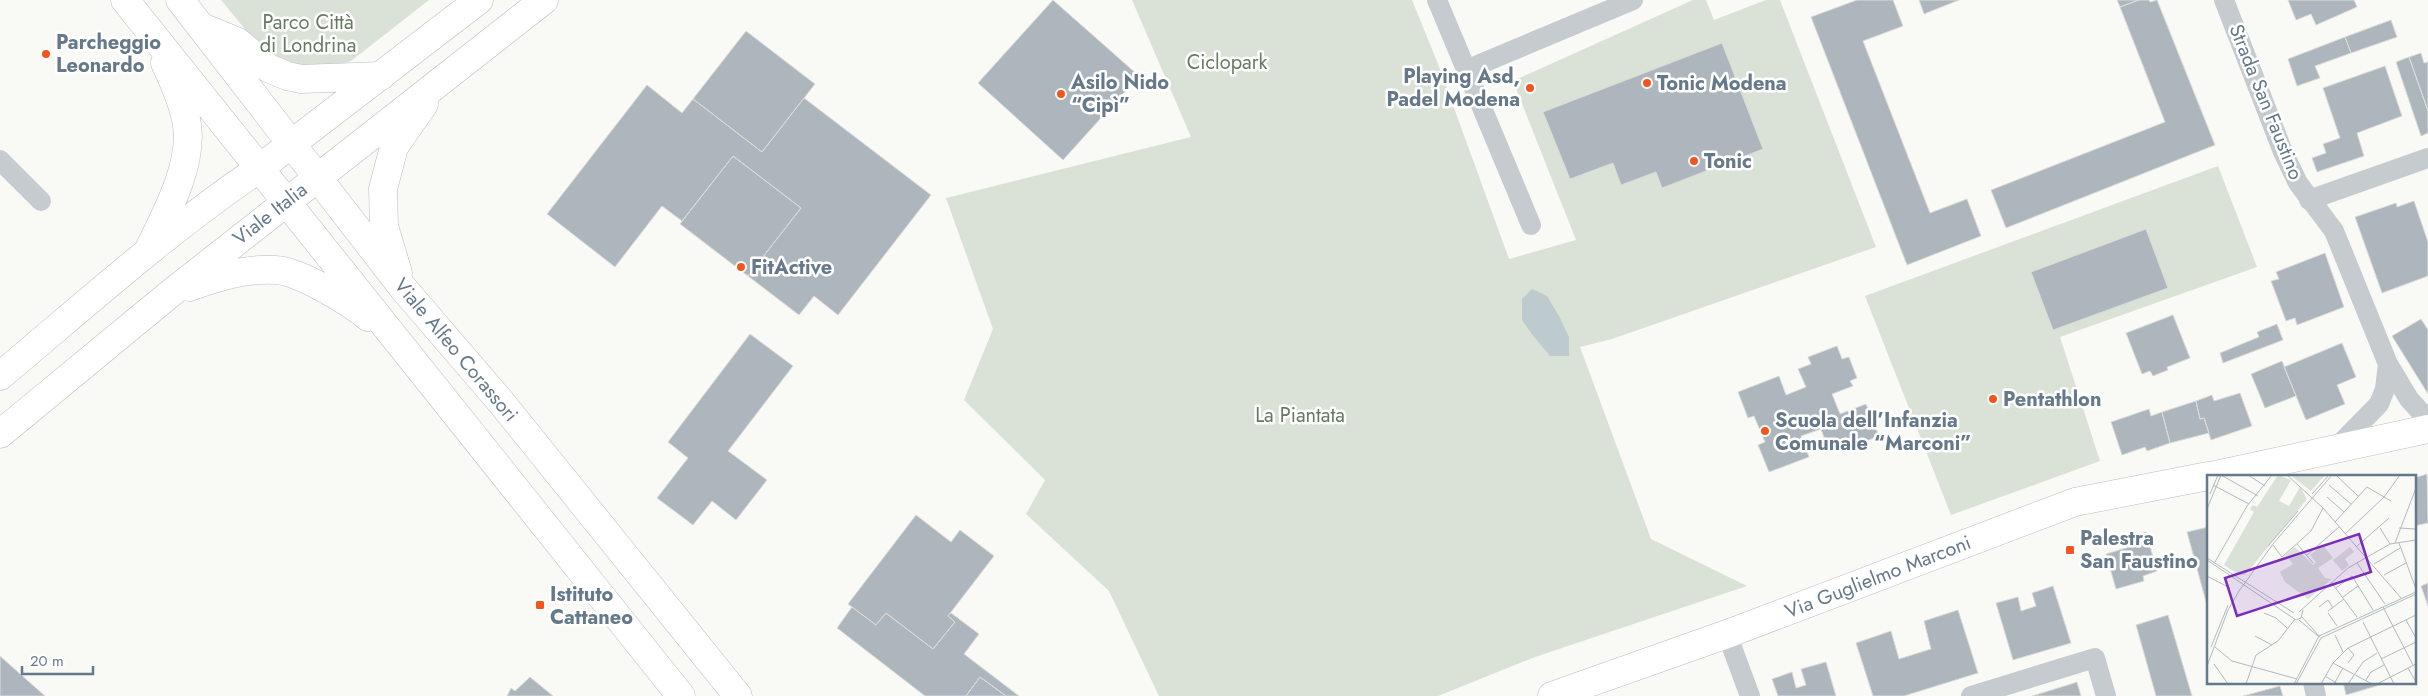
<svg xmlns="http://www.w3.org/2000/svg" width="2428" height="696" viewBox="0 0 2428 696" font-family="Jost,sans-serif">
<style>
.green{fill:#dae1d7}
.water{fill:#bdcace}
.building{fill:#acb6bc;stroke:#dbdbd9}
.lines{fill:none;stroke-linecap:round;stroke-linejoin:round}
.secondary-casing{stroke:#b8bec3;stroke-width:29}
.street{stroke:#c6cbcf;stroke-width:20}
.secondary{stroke:#fff;stroke-width:28}
.poi-dot{fill:#f2551e;stroke:#fff;stroke-width:2}
.labels{text-anchor:middle;dominant-baseline:central;stroke-width:5;stroke-linejoin:round;paint-order:stroke}
.park-label{font-size:20px;fill:#667a61;stroke:#fff}
.poi-label{font-size:20px;font-weight:bold;fill:#65798a;stroke:#fff;text-anchor:start}
.street-label{font-size:20px;fill:#65798a;stroke:#fff}
.inset-road{fill:none;stroke:#b1bac1;stroke-width:1}
.view{fill:#7b2cbf;fill-opacity:0.15;stroke:#7b2cbf;stroke-width:2.5}
.inset-edge{fill:none;stroke:#65798a;stroke-width:2.5}
</style>
<rect width="100%" height="100%" fill="#f9f9f6"/>
<path class="green" d="M 221,0 L 429,0 L 351,61 L 328,68 L 302,68 L 280,60 L 258,45 Z
M 1132,0 L 1412,0 L 1438,64 L 1509,259 L 1576,240 L 1513,81 L 1693,0 L 1706,0 L 1714,20 L 1766,0 L 1780,0 L 1876,247 L 1612,339 L 1580,347 L 1651,539 L 1747,586 L 1535,657 L 1438,696 L 1159,696 L 1109,591 L 1026,514 L 1045,480 L 964,400 L 993,329 L 946,198 L 1191,137 Z
M 2218,166 L 2257,267 L 2060,337 L 2100,461 L 1951,515 L 1865,296 Z"/>
<path class="water" d="M 1532,289 L 1547,296 L 1559,316 L 1569,337 L 1569,356 L 1550,356 L 1534,337 L 1522,320 L 1522,299 Z"/>
<path class="building" d="M 1053,0 L 1139,76 L 1063,160 L 978,83 Z
M 1857,0 L 1893,0 L 1903,26 L 1863,41 L 1930,213 L 1967,199 L 1981,236 L 1907,265 L 1811,17 Z
M 1919,0 L 1959,0 L 1924,14 Z
M 2117,0 L 2139,0 L 2120,7 Z
M 2139,0 L 2149,0 L 2150,2 L 2157,0 L 2215,145 L 2006,228 L 1991,190 L 2165,122 L 2120,7 Z
M 2288,0 L 2354,0 L 2357,7 L 2316,25 L 2311,14 L 2296,20 Z
M 2391,20 L 2397,37 L 2351,53 L 2345,37 Z
M 746,31 L 815,84 L 762,152 L 693,99 Z
M 2345,37 L 2351,53 L 2315,66 L 2320,78 L 2297,86 L 2288,59 Z
M 1722,43 L 1763,149 L 1662,188 L 1656,172 L 1621,185 L 1613,163 L 1570,179 L 1543,112 Z
M 2421,53 L 2424,63 L 2428,62 L 2428,111 L 2409,57 Z
M 2409,57 L 2428,111 L 2428,133 L 2421,136 L 2396,62 Z
M 2385,66 L 2402,116 L 2357,133 L 2364,156 L 2317,172 L 2312,158 L 2326,153 L 2323,144 L 2340,138 L 2323,88 Z
M 647,85 L 682,113 L 693,99 L 762,152 L 804,98 L 931,195 L 838,315 L 814,296 L 799,315 L 748,276 L 801,208 L 733,156 L 682,221 L 662,206 L 615,267 L 547,214 Z
M 733,156 L 801,208 L 748,276 L 680,224 Z
M 2414,201 L 2428,242 L 2428,276 L 2382,293 L 2355,217 L 2396,203 L 2397,207 Z
M 2146,229 L 2168,288 L 2053,330 L 2031,272 Z
M 2325,253 L 2344,307 L 2297,325 L 2295,318 L 2286,321 L 2271,281 L 2279,279 L 2276,272 Z
M 2173,315 L 2190,358 L 2167,367 L 2168,370 L 2153,376 L 2150,371 L 2142,374 L 2126,333 Z
M 2421,319 L 2428,330 L 2428,394 L 2392,336 Z
M 2277,324 L 2283,340 L 2223,363 L 2220,353 L 2259,337 L 2257,332 Z
M 750,334 L 793,366 L 728,451 L 767,480 L 736,520 L 712,501 L 693,525 L 657,498 L 688,458 L 668,442 Z
M 2342,343 L 2356,377 L 2337,385 L 2345,404 L 2306,420 L 2284,367 Z
M 1837,346 L 1842,359 L 1849,357 L 1857,378 L 1850,381 L 1853,386 L 1832,394 L 1840,414 L 1866,404 L 1879,436 L 1838,452 L 1833,440 L 1826,443 L 1821,429 L 1801,436 L 1809,457 L 1769,472 L 1758,445 L 1765,442 L 1754,416 L 1748,418 L 1738,392 L 1779,376 L 1786,395 L 1806,387 L 1798,369 L 1811,364 L 1808,357 Z
M 2282,361 L 2296,396 L 2265,408 L 2251,374 Z
M 2240,393 L 2252,426 L 2211,440 L 2204,418 L 2200,419 L 2196,401 L 2212,395 L 2214,401 Z
M 2196,401 L 2200,419 L 2204,418 L 2209,433 L 2170,443 L 2162,412 Z
M 2149,409 L 2151,416 L 2162,412 L 2170,443 L 2147,451 L 2145,447 L 2122,455 L 2111,422 Z
M 2427,474 L 2428,523 L 2414,526 L 2414,478 Z
M 916,515 L 951,542 L 960,530 L 994,556 L 948,616 L 955,622 L 933,649 L 886,613 L 876,625 L 848,604 Z
M 2208,527 L 2208,609 L 2187,532 Z
M 2146,532 L 2157,571 L 2143,576 L 2144,581 L 2116,589 L 2106,554 L 2136,545 L 2134,536 Z
M 2428,583 L 2428,606 L 2421,586 Z
M 2053,586 L 2071,643 L 2013,660 L 1996,603 L 2018,597 L 2021,611 L 2036,606 L 2032,593 Z
M 852,607 L 876,625 L 886,613 L 933,649 L 955,622 L 948,616 L 951,613 L 979,634 L 964,654 L 1019,696 L 1006,696 L 980,677 L 966,696 L 925,696 L 837,628 Z
M 1958,610 L 1978,673 L 1904,696 L 1873,696 L 1856,643 L 1891,631 L 1899,659 L 1931,649 L 1924,621 Z
M 2168,615 L 2187,679 L 2192,696 L 2156,696 L 2136,625 Z
M 0,656 L 45,696 L 0,696 Z
M 1826,662 L 1836,696 L 1778,696 L 1772,679 L 1792,672 L 1796,688 L 1806,685 L 1801,669 Z
M 530,677 L 553,696 L 507,696 L 511,688 L 515,691 Z
M 980,677 L 1006,696 L 966,696 Z
M 2077,682 L 2081,696 L 2032,696 L 2071,684 Z
M 2343,682 L 2390,682 L 2346,695 Z
M 2280,686 L 2283,696 L 2243,696 Z"/>
<g class="lines">
<g class="secondary-casing">
<path id="secondary" d="M 125,0 L 681,696
M 180,0 L 403,288 L 501,402 L 738,696
M 204,28 L 238,42 L 268,68 L 287,76 L 301,79 L 381,76
M 149,249 C 166,214 193,165 187,125 C 184,104 174,82 165,63
M 398,273 L 384,226 L 383,189 L 394,147 L 424,104
M 189,287 C 217,277 246,268 276,270 C 299,271 350,302 368,317
M 0,376 C 85,305 168,230 260,168 L 479,0
M 0,434 L 171,293 L 544,0
M 2211,476 L 2428,429
M 1552,696 L 1727,634 L 2075,502 L 2208,476"/>
</g>
<path class="street" d="M 1437,0 L 1531,225
M 2224,0 L 2283,152 L 2298,183 L 2334,231 L 2388,364 L 2409,399 L 2428,420
M 1466,70 L 1633,0
M 0,160 L 41,201
M 2309,200 L 2428,158
M 2334,450 L 2379,404 L 2385,389 L 2388,364
M 1727,634 L 1750,696
M 2313,682 L 2316,696
M 1971,696 L 2095,658 L 2106,696"/>
<use href="#secondary" class="secondary"/>
</g>
<g class="poi-dot">
<circle cx="46" cy="54" r="5"/>
<circle cx="1647" cy="83" r="5"/>
<circle cx="1530" cy="88" r="5"/>
<circle cx="1061" cy="94" r="5"/>
<circle cx="1694" cy="161" r="5"/>
<circle cx="741" cy="267" r="5"/>
<circle cx="1993" cy="399" r="5"/>
<circle cx="1765" cy="431" r="5"/>
<rect x="2065" y="545" width="10" height="10" rx="2.5"/>
<rect x="535" y="600" width="10" height="10" rx="2.5"/>
</g>
<g class="labels">
<g class="park-label">
<text x="308" y="22">Parco Città<tspan x="308" dy="23">di Londrina</tspan></text>
<text x="1227" y="62">Ciclopark</text>
<text x="1300" y="415">La Piantata</text>
</g>
<g class="poi-label">
<text x="56" y="42">Parcheggio<tspan x="56" dy="23">Leonardo</tspan></text>
<text x="1520" y="76" text-anchor="end">Playing Asd,<tspan x="1520" dy="23">Padel Modena</tspan></text>
<text x="1071" y="82">Asilo Nido<tspan x="1071" dy="23">“Cipì”</tspan></text>
<text x="1657" y="83">Tonic Modena</text>
<text x="1704" y="161">Tonic</text>
<text x="751" y="267">FitActive</text>
<text x="2003" y="399">Pentathlon</text>
<text x="1775" y="420">Scuola dell’Infanzia<tspan x="1775" dy="23">Comunale “Marconi”</tspan></text>
<text x="2080" y="538">Palestra<tspan x="2080" dy="23">San Faustino</tspan></text>
<text x="550" y="594">Istituto<tspan x="550" dy="23">Cattaneo</tspan></text>
</g>
<g class="street-label">
<text transform="translate(2266 102) rotate(68)">Strada San Faustino</text>
<text transform="translate(270 214) rotate(-38)">Viale Italia</text>
<text transform="translate(456 350) rotate(50)">Viale Alfeo Corassori</text>
<text transform="translate(1878 577) rotate(-21)">Via Guglielmo Marconi</text>
</g>
</g>
<g transform="translate(2207 475)">
<rect width="209" height="209" fill="#f9f9f6"/>
<path d="M 71,0 L 84,5 L 72,26 L 82,31 L 93,12 L 100,24 L 38,100 L 33,100 L 17,90 L 47,37 L 43,34 L 46,30 L 50,32 ZM 83,0 L 118,0 L 104,16 ZM 116,70 L 126,83 L 111,93 L 118,103 L 125,104 L 101,124 L 78,107 L 73,97 L 86,89 L 78,80 L 88,72 L 106,90 L 109,87 L 103,80 ZM 143,72 L 147,77 L 138,84 L 142,90 L 135,96 L 126,85 Z" fill="#dae1d7"/>
<path class="inset-road" d="M 14,0 L 51,21M 41,0 L 58,11M 80,0 L 116,33 L 194,123M 130,1 L 151,21M 6,10 L 42,29M 122,10 L 144,29M 3,19 L 11,0M 105,19 L 122,0M 120,22 L 137,37M 0,34 L 14,0M 128,47 L 160,12 L 184,26M 173,53 L 183,69M 192,53 L 209,54M 138,59 L 177,22 L 193,0M 188,68 L 209,13M 192,68 L 209,114M 90,69 L 106,88M 66,70 L 75,82 L 104,56 L 116,33M 61,71 L 91,36M 149,72 L 182,43M 100,80 L 132,52M 0,83 L 87,138M 0,85 L 89,145 L 94,143 L 96,135M 8,87 L 40,31 L 65,0M 150,88 L 178,129M 167,89 L 193,73M 177,100 L 199,88M 0,101 L 23,113M 124,107 L 150,142M 129,113 L 145,101 L 166,135M 136,122 L 151,111M 112,132 L 121,125 L 126,133M 176,132 L 206,190M 121,136 L 137,124M 92,137 L 141,93 L 183,69 L 209,65M 57,138 L 69,143 L 80,153M 121,138 L 130,151M 95,142 L 113,162M 92,145 L 111,161M 199,145 L 209,163M 156,147 L 187,209M 128,160 L 136,177M 48,161 L 65,170M 4,172 L 21,130M 8,172 L 25,186 L 90,204M 141,173 L 147,180 L 141,188M 174,184 L 209,167M 126,188 L 165,209M 7,189 L 21,209M 0,191 L 21,135 L 32,116 L 66,69 L 125,0M 201,193 L 209,207M 118,201 L 131,209M 159,205 L 164,197 L 177,190M 39,209 L 49,180 L 71,166 L 88,144M 87,209 L 112,161 L 209,117M 89,209 L 114,163 L 209,119M 114,209 L 126,188 L 141,173 L 209,140M 127,209 L 136,193M 141,209 L 156,187 L 170,178M 170,209 L 209,189"/>
<path class="view" d="M 152,59 L 164,97 L 30,141 L 18,103 Z"/>
<rect width="209" height="209" class="inset-edge"/>
</g>
<path d="M22 666v8h71v-8" fill="none" stroke="#65798a" stroke-width="2.5"/>
<text x="30" y="666" font-size="15" fill="#65798a" stroke="#ffffff" stroke-width="4" paint-order="stroke">20 m</text>
</svg>
